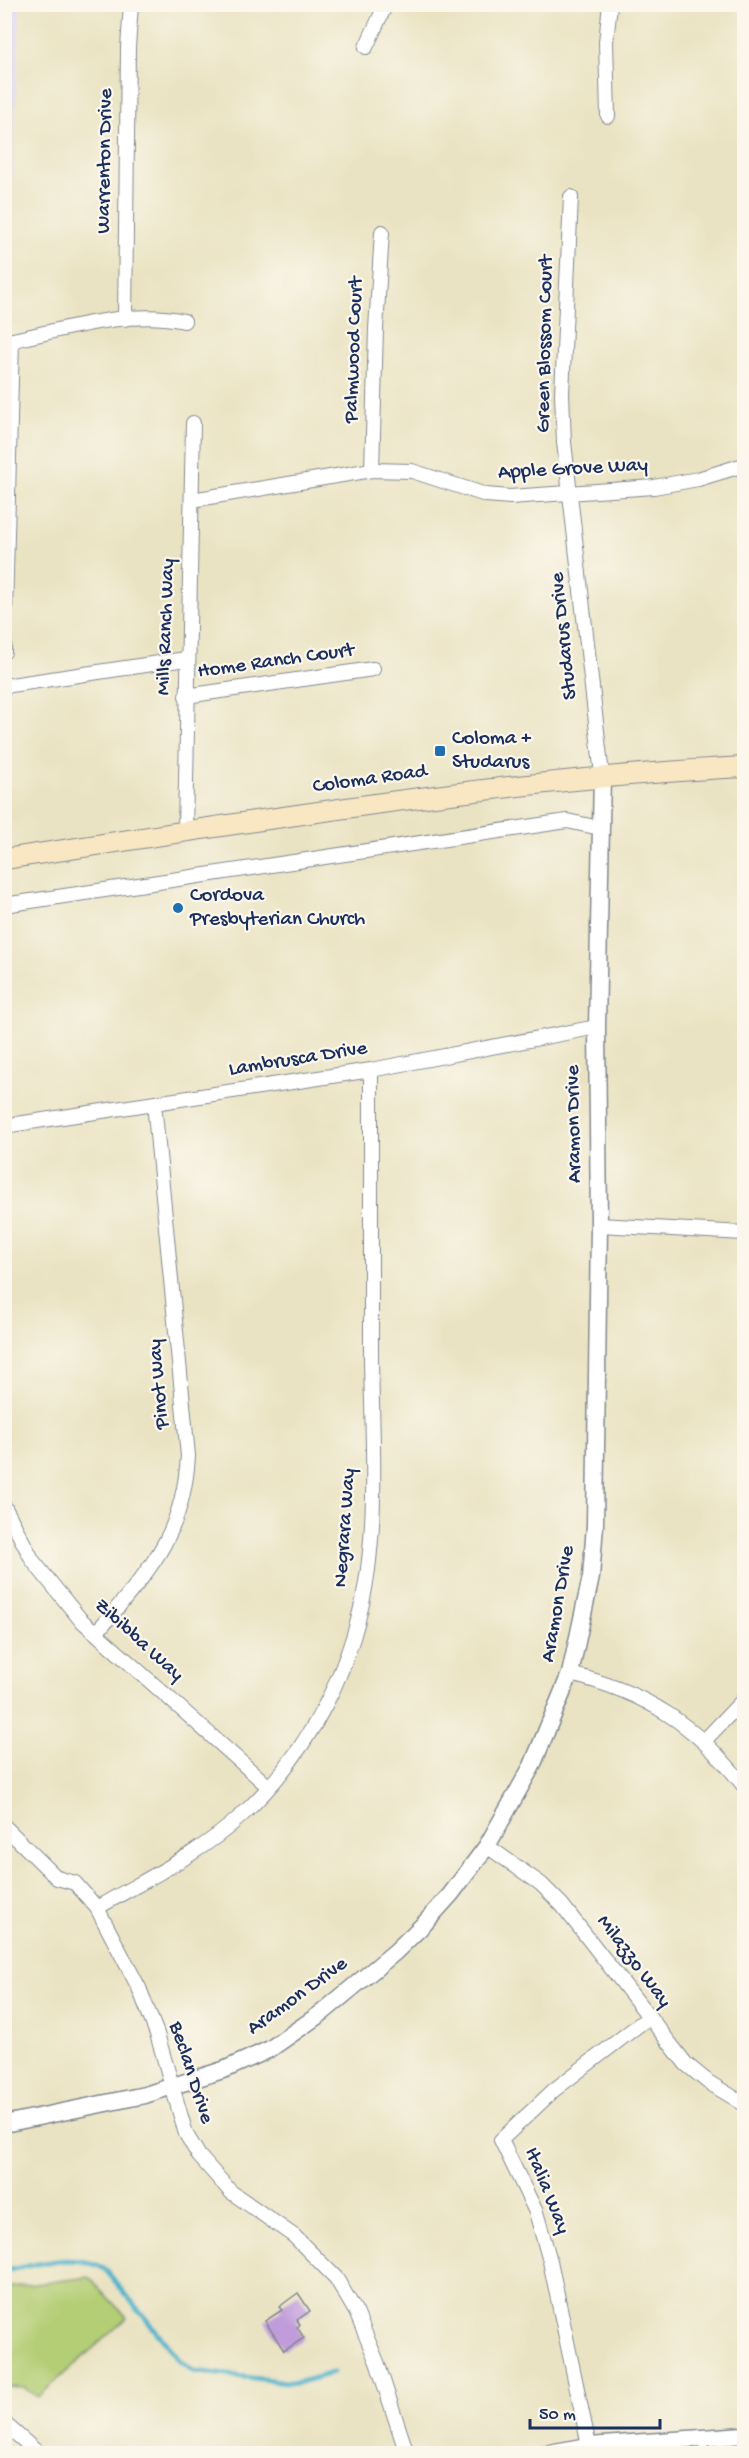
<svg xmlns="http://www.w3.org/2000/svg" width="749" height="2458" viewBox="0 0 749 2458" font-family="'Gochi Hand',sans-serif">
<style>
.built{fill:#dbd6f7}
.green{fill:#b4ce74;stroke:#687e69;stroke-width:1.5}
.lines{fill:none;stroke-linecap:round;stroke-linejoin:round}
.stream{stroke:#4bb2ca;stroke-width:5}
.building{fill:#c19cdb}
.service-casing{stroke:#828990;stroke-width:9}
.minor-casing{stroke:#828990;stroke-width:16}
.tertiary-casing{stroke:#828990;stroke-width:19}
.secondary-casing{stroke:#828990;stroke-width:22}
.service{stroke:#fff;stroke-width:7}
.minor{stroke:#fff;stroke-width:14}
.tertiary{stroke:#fff;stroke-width:16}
.secondary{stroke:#f9e7c3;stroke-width:20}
.poi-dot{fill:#1f6fb2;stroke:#fbf7ec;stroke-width:2}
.labels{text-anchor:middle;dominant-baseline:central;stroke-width:4.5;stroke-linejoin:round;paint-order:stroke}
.street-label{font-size:21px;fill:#1b2f5e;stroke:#fbf7ec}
.poi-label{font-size:21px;fill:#1b2f5e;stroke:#fbf7ec;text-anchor:start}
</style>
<rect width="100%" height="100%" fill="#fbf7ec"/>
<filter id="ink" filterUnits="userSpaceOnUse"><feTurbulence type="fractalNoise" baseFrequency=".0167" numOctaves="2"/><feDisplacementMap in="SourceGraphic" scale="12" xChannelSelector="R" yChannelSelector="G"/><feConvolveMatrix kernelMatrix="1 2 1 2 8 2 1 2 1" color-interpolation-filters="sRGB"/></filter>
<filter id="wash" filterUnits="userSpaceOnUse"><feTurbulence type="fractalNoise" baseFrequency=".008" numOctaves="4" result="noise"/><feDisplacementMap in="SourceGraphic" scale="24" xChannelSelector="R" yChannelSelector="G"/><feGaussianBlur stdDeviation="1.35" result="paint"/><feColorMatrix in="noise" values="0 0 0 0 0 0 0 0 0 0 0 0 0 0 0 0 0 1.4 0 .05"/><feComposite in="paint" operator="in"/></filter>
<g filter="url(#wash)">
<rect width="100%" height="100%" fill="#eae3c3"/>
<path class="built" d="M 4,5 L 20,5 L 9,233 L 5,234 Z"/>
<path class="green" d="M 89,2277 L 127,2318 L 38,2397 L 24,2388 L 5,2387 L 5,2288 Z"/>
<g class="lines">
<path class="stream" d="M 4,2271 C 37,2265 75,2251 105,2269 L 181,2362 L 193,2371 L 296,2383 L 333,2373"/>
</g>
<g id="blocks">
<path class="building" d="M 298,2293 L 310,2311 L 297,2320 L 300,2325 L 297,2327 L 304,2338 L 284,2351 L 265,2321 L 282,2310 L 279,2307 Z"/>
</g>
</g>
<g filter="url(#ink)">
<use href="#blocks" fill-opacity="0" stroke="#828990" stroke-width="1.5"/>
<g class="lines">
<g class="service-casing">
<path id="service" d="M 703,2439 L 705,2454"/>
</g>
<g class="minor-casing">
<path id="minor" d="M 366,47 L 386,4
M 608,116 L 606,42 L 610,4
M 571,197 L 562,394 L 564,442 L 602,775
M 125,319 L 128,48 L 131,4
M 4,342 C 59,331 130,308 184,321
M 372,470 L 376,329 L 382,232
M 192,500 L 372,470 L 412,471 L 486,495 L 510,497 L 654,487 L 698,479 L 744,465
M 4,652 L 12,340
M 4,686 L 186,659
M 186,696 L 373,669
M 185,832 L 193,423
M 4,905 L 567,821 L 600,828
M 4,1126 L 371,1070 L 597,1027
M 599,1225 L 744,1233
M 4,1506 L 33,1561 L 80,1619 L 269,1787
M 96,1633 C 146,1573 183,1539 188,1456 L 154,1103
M 570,1674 C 646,1692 696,1725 744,1786
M 705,1740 L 744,1699
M 4,1826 L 57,1878 L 75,1883 L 97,1908 L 139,1988 L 157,2034 L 186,2134 L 199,2156 L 231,2192 L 294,2236 L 336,2278 L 356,2312 L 377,2362 L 407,2454
M 487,1846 L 541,1884 L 562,1905 L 686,2064 L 708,2082 L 744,2104
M 97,1908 C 146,1879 200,1854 242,1815 C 311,1751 356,1662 368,1569 C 377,1499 372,1428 371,1358 C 371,1262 371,1166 371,1070
M 4,2423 L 39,2454
M 589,2446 L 550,2261 L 536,2212 L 501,2140 L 554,2090 L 649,2017"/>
</g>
<g class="tertiary-casing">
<path id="tertiary" d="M 4,2124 L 145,2095 L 226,2069 L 270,2049 L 323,2012 L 395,1952 L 424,1924 L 451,1894 L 487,1846 L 532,1766 L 570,1674 L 591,1577 L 595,1525 L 599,1225 L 597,1027 L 602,775
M 543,2454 L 589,2446 L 744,2435"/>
</g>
<g class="secondary-casing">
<path id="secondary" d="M 4,859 C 251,822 496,780 744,767"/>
</g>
<use href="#service" class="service"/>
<use href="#minor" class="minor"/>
<use href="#tertiary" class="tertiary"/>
<use href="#secondary" class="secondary"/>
</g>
</g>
<g class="poi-dot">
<rect x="434" y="745" width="12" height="12" rx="3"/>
<circle cx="178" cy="908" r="6"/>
</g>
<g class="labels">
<g class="street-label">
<text transform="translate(106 161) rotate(-89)">Warrenton Drive</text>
<text transform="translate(546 344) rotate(-89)">Green Blossom Court</text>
<text transform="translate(355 350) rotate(-88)">Palmwood Court</text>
<text transform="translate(573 470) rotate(-3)">Apple Grove Way</text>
<text transform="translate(167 627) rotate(-88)">Mills Ranch Way</text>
<text transform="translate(565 636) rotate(-96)">Studarus Drive</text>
<text transform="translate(276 662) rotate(-8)">Home Ranch Court</text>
<text transform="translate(370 780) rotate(-8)">Coloma Road</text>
<text transform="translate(298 1060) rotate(-9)">Lambrusca Drive</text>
<text transform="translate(575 1124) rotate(-91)">Aramon Drive</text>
<text transform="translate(160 1384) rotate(-95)">Pinot Way</text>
<text transform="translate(346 1528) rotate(-86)">Negrara Way</text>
<text transform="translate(559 1604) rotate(-80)">Aramon Drive</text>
<text transform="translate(138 1641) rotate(42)">Zibibba Way</text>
<text transform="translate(633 1962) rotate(53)">Milazzo Way</text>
<text transform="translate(298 1997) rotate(-36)">Aramon Drive</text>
<text transform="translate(190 2073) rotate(72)">Beclan Drive</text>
<text transform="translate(546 2191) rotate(68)">Italia Way</text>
</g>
<g class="poi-label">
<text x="452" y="739">Coloma +<tspan x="452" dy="24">Studarus</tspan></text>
<text x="190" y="896">Cordova<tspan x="190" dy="24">Presbyterian Church</tspan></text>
</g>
</g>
<rect width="749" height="2458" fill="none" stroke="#fbf7ec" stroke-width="24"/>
<path d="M530 2419v9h130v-9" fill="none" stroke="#1b2f5e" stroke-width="3"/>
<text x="539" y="2419" font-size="18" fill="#1b2f5e" stroke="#fbf7ec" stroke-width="4.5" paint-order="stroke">50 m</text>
</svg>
